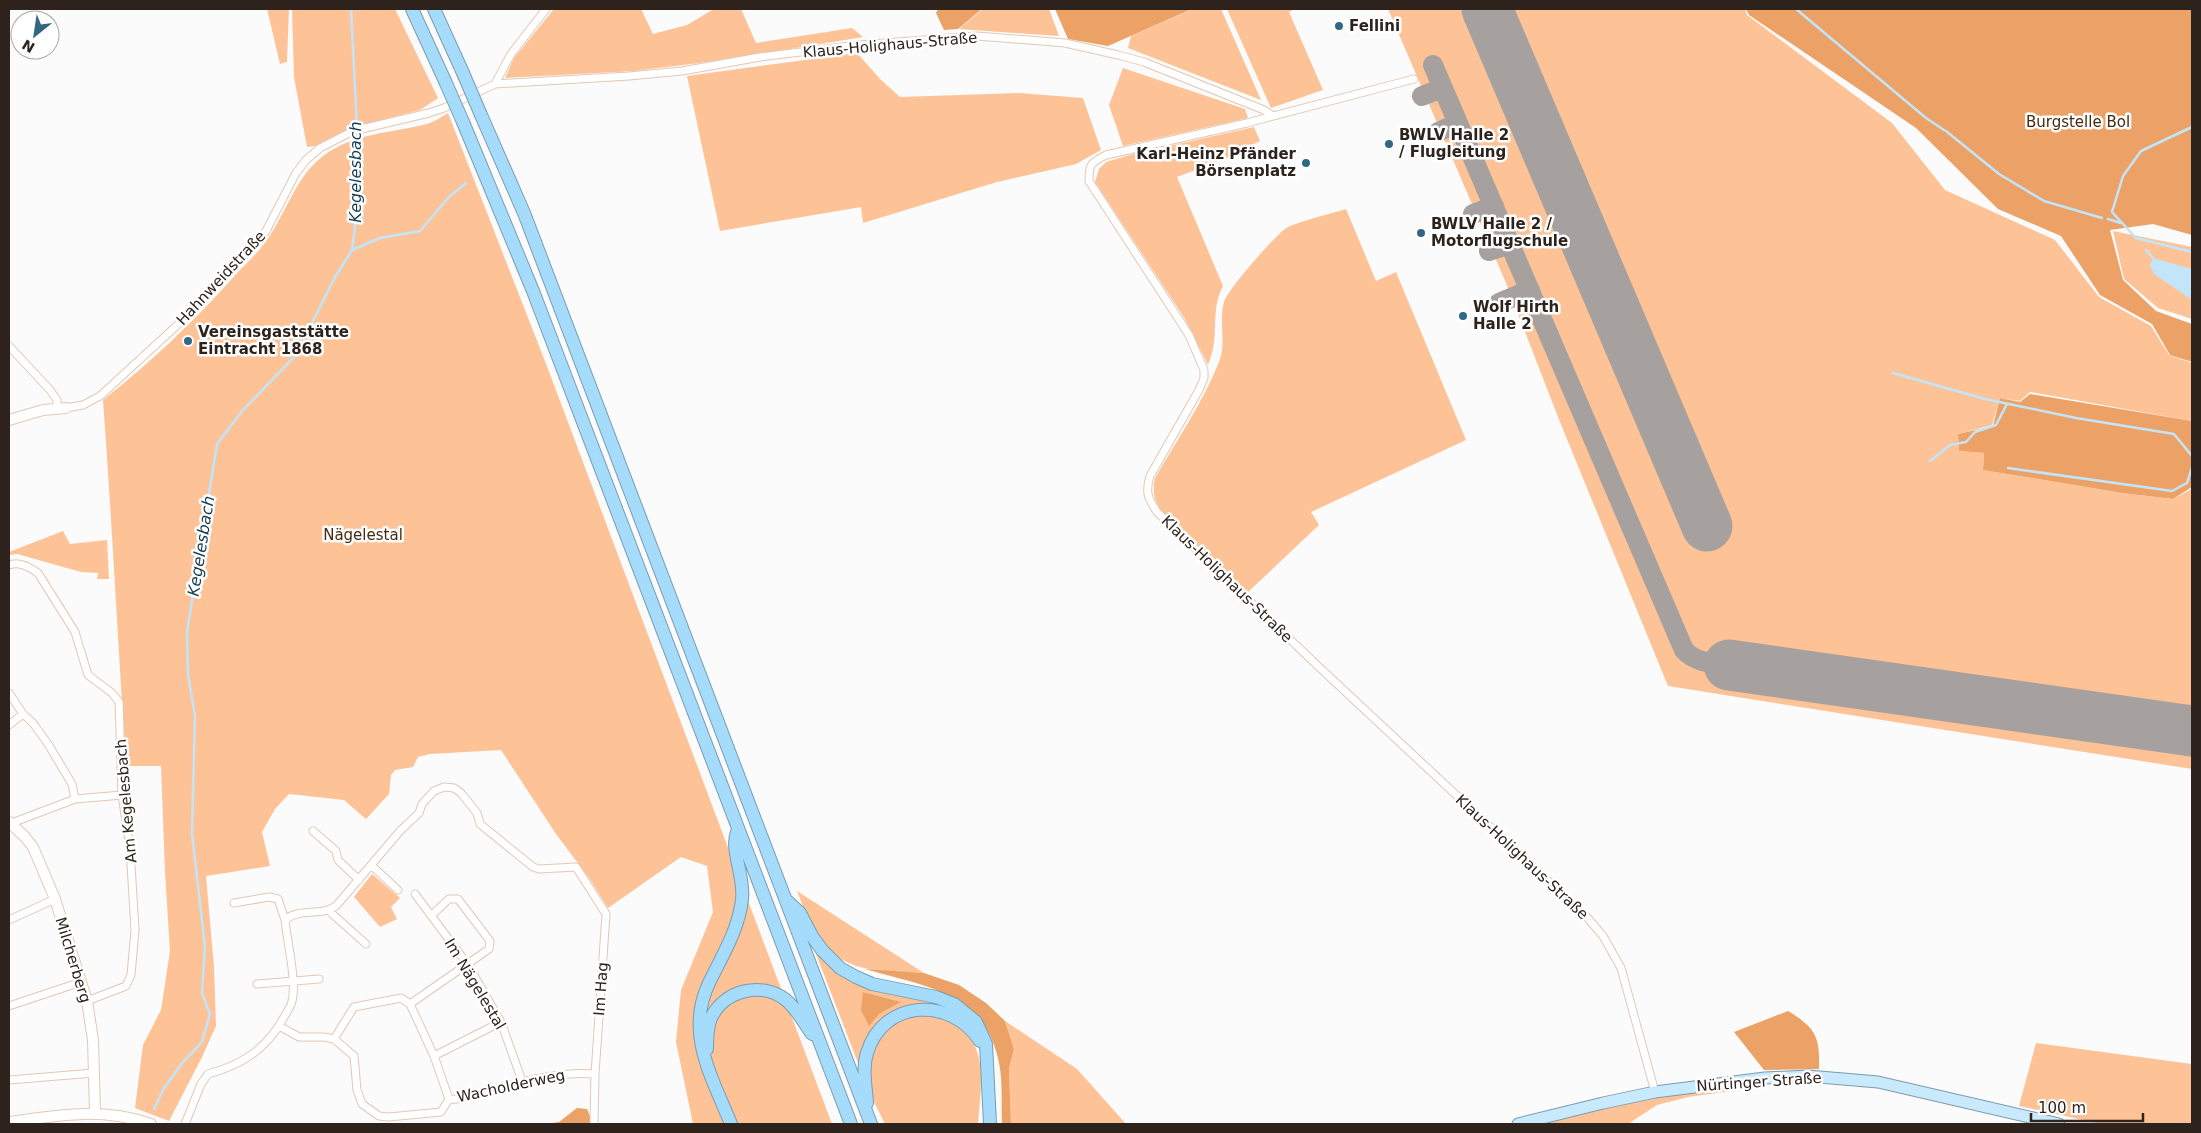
<svg xmlns="http://www.w3.org/2000/svg" width="2201" height="1133" viewBox="0 0 2201 1133" font-family="'DejaVu Sans',sans-serif">
<style>
.green{fill:#fdc397;fill-rule:evenodd}
.forest{fill:#eca266}
.water{fill:#c2e5fa}
.lines{fill:none;stroke-linecap:round;stroke-linejoin:round}
.stream{stroke:#c2e5fa;stroke-width:2.5}
.taxiway{stroke:#a6a19e;stroke-width:20}
.runway{stroke:#a6a19e;stroke-width:51}
.street-casing{stroke:#e2c8b5;stroke-width:9}
.secondary-casing{stroke:#e2c8b5;stroke-width:12}
.primary-casing{stroke:#7b9bae;stroke-width:13}
.highway-casing{stroke:#7b9bae;stroke-width:14}
.street{stroke:#fff;stroke-width:7}
.secondary{stroke:#fff;stroke-width:10}
.primary{stroke:#c9eafd;stroke-width:11}
.highway{stroke:#a5dcfc;stroke-width:12}
.highway-bridge-casing{stroke:#7b9bae;stroke-width:14;stroke-linecap:butt}
.highway-bridge{stroke:#a5dcfc;stroke-width:12}
.poi-dot{fill:#326783;stroke:#fff;stroke-width:2}
.labels{text-anchor:middle;dominant-baseline:central;stroke-width:5;stroke-linejoin:round;paint-order:stroke}
.poi-label{font-size:15px;font-weight:bold;fill:#2d231c;stroke:#fff;text-anchor:start}
.street-label{font-size:15px;fill:#2d231c;stroke:#fff}
.park-label{font-size:15px;fill:#46290f;stroke:#fff}
.water-label{font-size:16px;font-style:italic;fill:#123c51;stroke:#fff}
</style>
<rect width="100%" height="100%" fill="#fbfbfb"/>
<path class="green" d="M 267,9 L 289,9 L 287,62 L 280,64 Z
M 292,9 L 395,9 L 438,98 L 420,110 L 354,127 L 316,146 L 307,147 L 294,77 Z
M 554,9 L 641,9 L 653,34 L 687,25 L 714,9 L 741,9 L 756,43 L 852,28 L 863,37 L 716,61 L 634,71 L 505,78 L 514,58 Z
M 983,9 L 1049,9 L 1059,36 L 959,29 Z
M 1193,9 L 1221,9 L 1261,100 L 1128,48 L 1131,36 Z
M 1227,9 L 1295,9 L 1289,12 L 1323,90 L 1271,108 Z
M 1388,9 L 1745,9 L 1747,15 L 1892,123 L 1945,190 L 2055,240 L 2099,297 L 2151,326 L 2169,355 L 2192,363 L 2192,421 L 2030,392 L 2020,401 L 2000,398 L 1992,425 L 1958,434 L 1959,451 L 1984,453 L 1983,470 L 2122,493 L 2173,499 L 2192,489 L 2192,769 L 1668,686 L 1560,422 L 1506,283 Z
M 857,53 L 880,79 L 900,97 L 1019,93 L 1083,98 L 1101,150 L 1076,164 L 997,182 L 863,223 L 861,207 L 720,231 L 687,76 Z
M 1123,68 L 1245,109 L 1248,118 L 1123,146 L 1109,105 Z
M 448,113 L 548,369 L 832,1124 L 693,1124 L 676,1042 L 681,990 L 713,912 L 707,866 L 681,857 L 608,908 L 589,878 L 556,834 L 501,750 L 430,754 L 418,757 L 413,767 L 395,770 L 391,775 L 389,794 L 366,819 L 344,800 L 289,794 L 275,809 L 262,832 L 270,866 L 206,876 L 214,967 L 216,1026 L 202,1057 L 169,1121 L 135,1108 L 143,1045 L 161,1010 L 170,951 L 165,872 L 161,766 L 126,766 C 118,645 112,522 103,400 C 149,364 191,324 230,281 C 241,268 254,257 264,244 C 285,217 295,177 323,156 C 353,133 392,133 427,124 C 434,122 441,117 448,113 Z
M 1254,127 L 1260,141 L 1224,159 L 1177,177 L 1223,286 C 1209,313 1221,335 1208,365 L 1185,319 L 1095,182 L 1099,169 L 1106,162 L 1133,154 Z
M 1346,209 L 1376,281 L 1396,272 L 1466,440 L 1311,512 L 1319,525 L 1247,593 L 1161,511 C 1154,499 1152,492 1155,478 C 1177,440 1203,402 1219,362 C 1227,342 1218,321 1224,302 C 1228,289 1273,238 1285,229 C 1292,223 1334,213 1346,209 Z
M 2113,231 L 2192,247 L 2192,319 L 2158,308 L 2124,279 Z
M 63,531 L 70,544 L 107,540 L 109,579 L 97,579 L 98,573 L 81,572 L 17,554 L 9,555 L 9,552 Z
M 372,874 L 400,898 L 391,907 L 397,919 L 380,927 L 354,897 Z
M 797,891 L 924,973 C 878,970 841,975 814,931 C 807,919 802,904 797,891 Z
M 818,953 L 836,970 L 946,1005 L 957,1016 L 896,1013 L 860,1068 L 816,954 ZM 863,992 L 900,1002 L 879,1014 Z
M 930,1014 C 940,1018 955,1021 962,1028 C 989,1053 980,1092 978,1124 L 885,1124 L 874,1102 L 869,1083 L 869,1058 L 884,1031 L 904,1017 Z
M 1005,1021 L 1077,1069 L 1126,1124 L 1011,1124 L 1009,1068 L 1014,1049 Z
M 2036,1043 L 2192,1064 L 2191,1124 L 2101,1124 L 2019,1106 Z
M 1761,1083 L 1762,1087 L 1688,1097 L 1657,1105 L 1628,1124 L 1533,1124 L 1655,1096 Z"/>
<path class="forest" d="M 938,9 L 982,9 L 958,29 L 944,30 L 936,13 Z
M 1055,9 L 1192,9 L 1108,46 L 1068,39 Z
M 1746,9 L 2192,9 L 2192,235 L 2153,224 L 2110,230 L 2123,280 L 2156,311 L 2192,324 L 2192,362 L 2170,355 L 2152,324 L 2100,295 L 2061,236 L 1998,209 L 1916,128 L 1749,15 Z
M 2030,394 L 2192,421 L 2192,487 L 2173,499 L 2122,493 L 1983,470 L 1984,453 L 1959,451 L 1958,434 L 1993,426 L 2000,398 L 2020,402 Z
M 865,969 L 924,973 L 959,985 L 986,1003 L 1005,1021 L 1014,1049 L 1009,1068 L 1011,1124 L 1002,1124 C 1001,1104 1003,1082 999,1063 C 986,992 923,986 865,969 Z
M 863,992 L 901,1002 L 879,1014 L 869,1026 L 861,1010 Z
M 1788,1011 C 1816,1028 1820,1037 1819,1069 L 1764,1070 L 1734,1032 Z
M 577,1108 L 587,1109 L 591,1119 L 590,1124 L 546,1124 L 559,1122 Z"/>
<path class="water" d="M 2153,258 L 2192,269 L 2192,300 L 2154,274 L 2150,265 Z"/>
<g class="lines">
<path class="stream" d="M 1796,9 L 1926,118 L 1944,130
M 2192,127 L 2141,151 L 2123,176 L 2112,212 L 2136,238 L 2192,252
M 1946,131 L 1999,174 L 2044,201 L 2102,218
M 2108,219 L 2121,223
M 352,250 L 380,238 L 420,231 L 449,197 L 466,183
M 2146,250 L 2153,258
M 1893,373 L 1985,399 L 2076,418 L 2174,434 L 2192,456
M 1930,461 L 1950,445 L 1966,442 L 1975,432 L 1996,425 L 2007,404
M 2008,468 L 2172,491 L 2187,483 L 2192,467
M 154,1109 L 164,1088 L 183,1062 L 202,1042 L 210,1014 L 202,993 L 205,947 L 192,834 L 195,716 L 188,675 L 187,632 L 217,444 L 243,410 L 296,355 L 335,277 L 352,250 L 358,202 L 357,128 L 351,9"/>
<path class="taxiway" d="M 1433,65 L 1684,650 C 1696,663 1712,663 1729,665
M 1422,96 L 1443,88
M 1438,132 L 1458,123
M 1473,214 L 1494,206
M 1489,251 L 1510,244
M 1499,303 L 1530,290"/>
<path class="runway" d="M 1487,9 L 1707,526
M 1729,665 L 2192,731"/>
<g class="street-casing">
<path id="street" d="M 1414,79 L 1247,123 L 1106,155 C 1091,163 1089,163 1089,181 L 1189,335 L 1204,370 L 1204,378 L 1199,390 L 1150,476 C 1145,493 1148,498 1157,512 L 1320,668 L 1586,916 L 1603,936 L 1621,968 L 1655,1092
M 495,84 L 629,76 L 682,71 L 760,57 L 858,45 L 977,36 L 1065,43 L 1118,55 L 1144,62 L 1264,110 L 1273,116
M 9,346 L 50,390 L 57,400 L 57,409
M 66,408 L 83,405 L 100,396 L 197,307 L 252,248 L 266,231 L 296,173 L 306,160 L 320,148 L 353,131 L 429,113 L 444,108 L 495,84 L 511,54 L 546,9
M 9,565 C 19,561 29,567 38,573 L 75,632 L 88,675 L 112,693 L 119,702 L 122,795 L 130,848 L 135,930 L 131,975 L 126,986 L 87,1001
M 9,693 L 23,714 L 33,723 L 48,744 L 72,784 L 75,799
M 9,725 L 23,714
M 9,824 L 75,799 L 122,795
M 313,831 L 336,851 L 338,860 L 359,880
M 372,866 L 398,890
M 415,894 L 468,965 L 501,1022 L 522,1081
M 234,903 L 269,897 L 278,899 L 285,920
M 329,911 L 366,944
M 9,920 L 55,899
M 257,984 L 319,979
M 410,1004 L 489,949 L 490,941 L 458,899 L 449,899 L 432,915
M 9,1006 L 81,982
M 279,1026 L 299,1037 L 324,1037 L 334,1039 L 354,1056 L 357,1090 L 362,1104 L 379,1116 L 389,1117 L 441,1112 L 449,1099 C 466,1101 484,1092 500,1088 C 530,1079 564,1071 595,1074
M 334,1039 L 354,1007 L 401,998 L 410,1004 L 434,1056 L 449,1099
M 434,1056 L 501,1022
M 9,1080 L 94,1073
M 185,1124 L 201,1084 L 208,1074 C 242,1065 266,1049 283,1019 C 286,1013 291,1007 292,1001 C 297,982 287,941 285,920 C 300,907 320,917 336,906 L 400,831 L 419,813 L 422,804 L 434,791 L 444,787 L 454,788 L 461,793 L 477,813 L 480,824 L 533,867 L 539,869 L 576,867 L 606,914 L 595,1074 L 594,1124"/>
</g>
<g class="secondary-casing">
<path id="secondary" d="M 9,420 L 43,410 L 66,408
M 9,822 L 25,837 L 33,847 L 55,899 L 81,982 L 87,1001 L 93,1040 L 95,1112
M 9,1122 C 59,1115 101,1107 151,1124"/>
</g>
<g class="primary-casing">
<path id="primary" d="M 1518,1124 L 1603,1103 L 1655,1092 L 1765,1078 L 1808,1076 L 1878,1082 L 2059,1124"/>
</g>
<g class="highway-casing">
<path id="highway" d="M 412,9 L 445,81
M 434,9 L 463,73
M 481,115 L 524,213 L 871,1124
M 463,122 L 533,291 L 851,1124
M 787,901 L 800,913 L 812,936 L 822,950 L 840,968 L 856,977 L 872,984 L 936,997 L 954,1004 L 976,1022 L 986,1044 L 990,1124
M 707,1049 C 707,1038 707,1028 711,1018 C 724,990 762,981 786,1000 C 797,1009 804,1023 812,1034
M 867,1103 C 866,1087 862,1069 867,1053 C 883,999 951,996 980,1041
M 731,1124 C 712,1077 685,1033 709,983 C 722,956 739,929 742,899 C 745,877 730,850 737,832"/>
</g>
<use href="#street" class="street"/>
<use href="#secondary" class="secondary"/>
<use href="#primary" class="primary"/>
<use href="#highway" class="highway"/>
<g class="highway-bridge-casing">
<path id="highway-bridge" d="M 463,73 L 481,115
M 445,81 L 463,122"/>
</g>
<use href="#highway-bridge" class="highway-bridge"/>
</g>
<g class="poi-dot">
<circle cx="1339" cy="26" r="5"/>
<circle cx="1389" cy="144" r="5"/>
<circle cx="1306" cy="163" r="5"/>
<circle cx="1421" cy="233" r="5"/>
<circle cx="1463" cy="316" r="5"/>
<circle cx="188" cy="341" r="5"/>
</g>
<g class="labels">
<g class="poi-label">
<text x="1349" y="26">Fellini</text>
<text x="1399" y="135">BWLV Halle 2<tspan x="1399" dy="17">/ Flugleitung</tspan></text>
<text x="1296" y="154" text-anchor="end">Karl-Heinz Pfänder<tspan x="1296" dy="17">Börsenplatz</tspan></text>
<text x="1431" y="224">BWLV Halle 2 /<tspan x="1431" dy="17">Motorflugschule</tspan></text>
<text x="1473" y="307">Wolf Hirth<tspan x="1473" dy="17">Halle 2</tspan></text>
<text x="198" y="332">Vereinsgaststätte<tspan x="198" dy="17">Eintracht 1868</tspan></text>
</g>
<g class="street-label">
<text transform="translate(890 45) rotate(-5)">Klaus-Holighaus-Straße</text>
<text transform="translate(221 278) rotate(-47)">Hahnweidstraße</text>
<text transform="translate(1227 579) rotate(44)">Klaus-Holighaus-Straße</text>
<text transform="translate(126 801) rotate(-95)">Am Kegelesbach</text>
<text transform="translate(1522 857) rotate(43)">Klaus-Holighaus-Straße</text>
<text transform="translate(73 960) rotate(73)">Milcherberg</text>
<text transform="translate(475 984) rotate(59)">Im Nägelestal</text>
<text transform="translate(601 989) rotate(-86)">Im Hag</text>
<text transform="translate(1759 1082) rotate(-4)">Nürtinger Straße</text>
<text transform="translate(511 1086) rotate(-12)">Wacholderweg</text>
</g>
<g class="park-label">
<text x="2078" y="122">Burgstelle Bol</text>
<text x="363" y="535">Nägelestal</text>
</g>
<g class="water-label">
<text transform="translate(355 172) rotate(-90)">Kegelesbach</text>
<text transform="translate(201 546) rotate(-81)">Kegelesbach</text>
</g>
</g>
<rect width="2201" height="1133" fill="none" stroke="#2d231c" stroke-width="20"/>
<g transform="translate(35 35) rotate(210)"><circle r="24" fill="#ffffff" stroke="#aba7a4"/>
<path d="M0-4L9 19L0 12L-9 19Z" fill="#326783"/>
<text y="-8" font-size="14" font-weight="bold" text-anchor="middle" fill="#2d231c">N</text>
</g>
<path d="M2031 1113v8h112v-8" fill="none" stroke="#2d231c" stroke-width="2.5"/>
<text x="2038" y="1113" font-size="15" fill="#2d231c" stroke="#ffffff" stroke-width="4" paint-order="stroke">100 m</text>
</svg>
